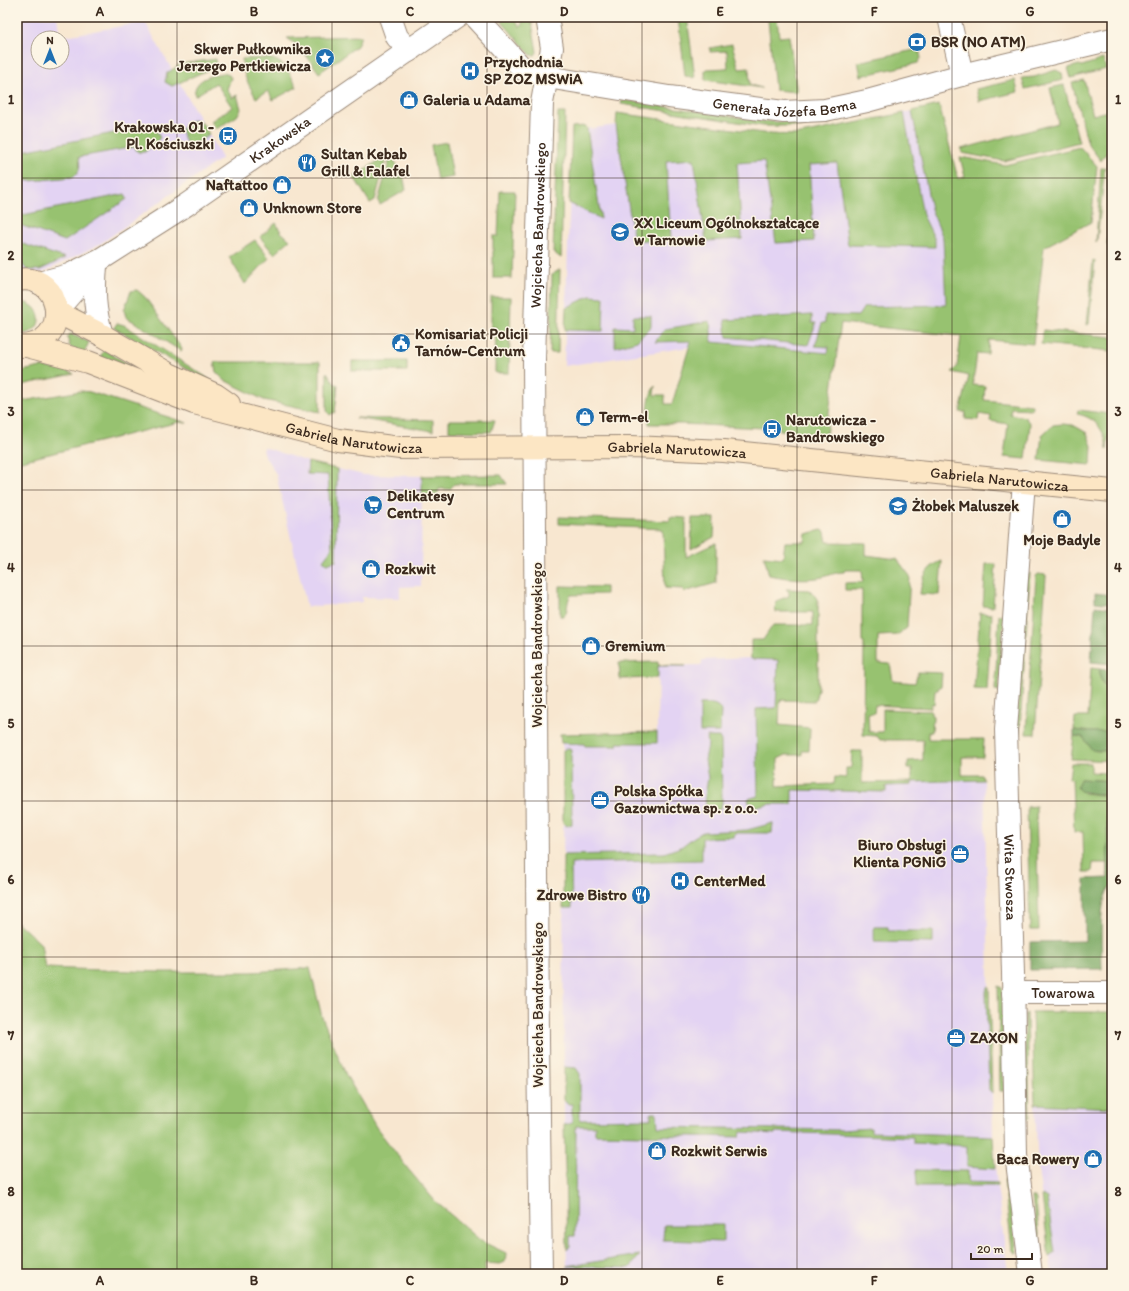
<svg xmlns="http://www.w3.org/2000/svg" width="1129" height="1291" viewBox="0 0 1129 1291" font-family="Itim,sans-serif">
<style>
.built{fill:#e3d3f3;fill-rule:evenodd}
.green{fill:#97c26f;stroke:#697646}
.forest{fill:#79a862;stroke:#5a6940}
.lines{fill:none;stroke-linecap:round;stroke-linejoin:round}
.street-casing{stroke:#9a8877;stroke-width:24}
.secondary-casing{stroke:#9a8877;stroke-width:24}
.street{stroke:#fff;stroke-width:22}
.secondary{stroke:#fce6c4;stroke-width:22}
.grid{fill:none;stroke:#3b2a1e;stroke-width:1;stroke-opacity:0.55}
.labels{text-anchor:middle;dominant-baseline:central;stroke-width:3;stroke-linejoin:round;paint-order:stroke}
.poi-label{font-size:15px;font-weight:bold;fill:#3b2a1e;stroke:#fcf5e5;text-anchor:start}
.street-label{font-size:15px;fill:#3b2a1e;stroke:#fcf5e5}
.neatline{fill:none;stroke:#3b2a1e;stroke-width:1.5}
.grid-label{font-size:13px;text-anchor:middle;font-weight:bold;fill:#3b2a1e}
</style>
<rect width="100%" height="100%" fill="#fcf5e5"/>
<filter id="ink" filterUnits="userSpaceOnUse"><feTurbulence type="fractalNoise" baseFrequency=".025" numOctaves="2"/><feDisplacementMap in="SourceGraphic" scale="8" xChannelSelector="R" yChannelSelector="G"/><feConvolveMatrix kernelMatrix="1 2 1 2 8 2 1 2 1" color-interpolation-filters="sRGB"/></filter>
<filter id="wash" filterUnits="userSpaceOnUse"><feTurbulence type="fractalNoise" baseFrequency=".012" numOctaves="4" result="noise"/><feDisplacementMap in="SourceGraphic" scale="16" xChannelSelector="R" yChannelSelector="G"/><feGaussianBlur stdDeviation="0.9" result="paint"/><feColorMatrix in="noise" values="0 0 0 0 0 0 0 0 0 0 0 0 0 0 0 0 0 1.4 0 .05"/><feComposite in="paint" operator="in"/></filter>
<g filter="url(#wash)">
<rect width="100%" height="100%" fill="#f8e7d0"/>
<path class="built" d="M 17,17 L 57,17 L 60,37 L 145,22 L 222,158 L 100,244 L 42,273 L 29,273 L 17,266 ZM 38,38 L 62,38 L 62,62 L 38,62 Z
M 936,106 L 981,306 L 961,336 L 841,323 L 827,428 L 669,415 L 689,347 L 564,366 L 572,127 L 586,126 L 587,129 L 616,125 L 617,113 L 770,134 L 797,135 Z
M 264,447 L 308,462 L 364,475 L 422,476 L 421,586 L 400,587 L 400,598 L 362,597 L 362,602 L 307,607 L 276,474 L 263,453 Z
M 751,658 L 782,660 L 777,786 L 984,780 L 993,1136 L 997,1186 L 1008,1274 L 578,1274 L 567,1269 L 564,1125 L 563,750 L 560,734 L 657,732 L 658,666 L 702,665 L 702,660 Z
M 1035,1104 L 1112,1108 L 1112,1274 L 1052,1274 L 1038,1168 Z"/>
<path class="green" d="M 503,17 L 513,17 L 520,27 L 523,25 L 520,17 L 531,17 L 537,52 L 535,55 L 531,55 L 502,22 Z
M 678,17 L 687,17 L 695,78 L 685,76 Z
M 771,17 L 777,17 L 779,37 L 789,36 L 797,92 L 775,90 L 768,20 Z
M 361,36 L 357,46 L 319,73 L 301,48 L 287,38 Z
M 732,44 L 739,69 L 749,68 L 750,85 L 762,88 L 705,80 L 705,71 L 707,69 L 728,68 L 727,51 L 710,52 L 710,48 Z
M 919,49 L 921,58 L 918,63 L 861,76 L 858,62 Z
M 266,58 C 284,59 290,74 297,87 L 273,100 L 268,91 L 256,98 C 249,85 242,74 242,59 Z
M 216,59 L 215,66 L 212,68 L 172,86 L 165,82 L 167,73 L 181,64 Z
M 1103,59 L 1106,69 L 1071,78 L 1068,68 L 1079,65 L 1082,66 Z
M 1056,70 L 1062,73 L 1063,80 L 1025,89 L 1022,78 L 1034,77 Z
M 223,73 L 229,75 L 231,78 L 227,89 L 232,98 L 237,95 L 241,109 L 237,116 L 216,129 L 211,121 L 232,107 L 216,83 L 195,96 C 192,80 211,75 223,73 Z
M 1015,80 L 1018,92 L 979,101 L 976,89 Z
M 1084,80 L 1093,115 L 1112,110 L 1112,144 L 1101,161 L 1088,144 L 1072,83 Z
M 1064,85 L 1079,142 L 1004,161 L 962,153 L 961,149 L 1058,123 L 1050,88 Z
M 622,100 L 763,121 L 777,122 L 830,118 L 831,123 L 803,126 L 763,126 L 621,104 Z
M 939,105 L 958,179 L 965,177 L 960,157 L 1005,165 L 1080,147 L 1097,166 L 1091,222 L 1044,247 L 1033,344 L 989,340 L 988,354 L 977,353 L 973,385 L 985,386 L 984,400 L 1032,405 L 1032,409 L 1011,408 L 1010,414 L 1025,417 L 1030,424 L 1026,459 L 1004,457 L 1008,424 L 990,421 L 991,416 L 979,414 L 978,420 L 965,419 L 966,412 L 960,412 L 969,376 L 952,372 L 957,367 L 961,336 L 841,323 L 826,435 L 780,430 L 779,427 L 764,426 L 764,428 L 681,424 L 649,424 C 647,413 648,395 655,386 L 654,395 L 665,395 L 665,404 L 672,404 L 691,341 L 655,342 L 665,329 L 710,321 L 712,342 L 828,353 L 829,347 L 815,346 L 822,323 L 825,323 L 825,315 L 858,316 L 864,307 L 946,305 L 943,238 L 931,209 L 912,111 Z
M 558,113 L 565,113 L 561,258 L 553,252 Z
M 617,113 L 770,134 L 796,135 L 904,113 L 923,215 L 935,240 L 935,247 L 848,245 L 837,163 L 809,165 L 814,241 L 776,243 L 764,161 L 737,163 L 742,239 L 706,241 L 694,159 L 666,161 L 671,239 L 634,241 L 616,125 Z
M 193,120 L 202,123 L 209,134 L 189,149 L 181,131 L 184,126 Z
M 154,125 L 160,138 L 145,152 L 138,152 L 134,147 L 79,157 C 80,166 81,172 73,177 L 29,181 L 20,179 L 17,175 L 18,152 Z
M 586,126 L 587,129 L 601,219 L 569,203 L 572,127 Z
M 447,142 L 453,177 L 437,180 L 431,145 Z
M 387,155 L 375,200 L 370,203 L 354,177 Z
M 391,155 L 403,175 L 406,190 L 380,205 L 378,201 Z
M 1105,167 L 1097,241 L 1096,242 L 1101,168 Z
M 500,191 L 515,191 L 512,278 L 493,278 L 493,236 L 498,236 Z
M 125,194 L 127,199 L 65,241 L 17,224 L 17,219 L 23,215 Z
M 1112,198 L 1112,245 L 1107,245 Z
M 276,223 L 281,232 L 290,240 L 274,254 L 260,237 Z
M 255,240 L 269,258 L 245,284 L 229,257 Z
M 17,242 L 65,258 L 40,270 L 27,270 L 17,258 Z
M 1093,260 L 1095,261 L 1089,324 L 1087,325 Z
M 560,269 L 558,353 L 550,353 L 552,275 Z
M 137,290 L 145,297 L 182,349 L 181,351 L 126,317 L 124,310 L 131,291 Z
M 590,296 L 604,297 L 603,331 L 565,330 L 566,308 Z
M 491,297 L 511,297 L 509,373 L 495,373 L 496,327 L 491,327 Z
M 22,302 C 48,306 43,338 17,333 L 17,304 Z
M 812,315 L 812,323 L 816,323 L 808,345 L 727,337 L 725,320 Z
M 633,316 L 651,316 L 651,327 L 637,341 L 615,347 L 615,327 L 633,328 Z
M 117,323 L 124,325 L 206,377 L 217,386 L 114,328 Z
M 1043,330 L 1112,337 L 1112,351 L 1041,344 Z
M 70,334 L 89,342 L 83,355 L 70,347 L 67,337 Z
M 104,350 L 135,368 L 136,369 L 98,361 Z
M 352,361 L 407,361 L 407,371 L 352,371 Z
M 214,362 L 320,362 L 320,412 L 264,400 L 224,380 L 216,372 Z
M 41,367 L 64,370 L 74,374 L 17,386 L 17,372 Z
M 327,372 L 334,383 L 338,385 L 335,412 L 330,415 L 327,411 Z
M 81,391 L 90,392 L 187,423 L 179,422 L 17,462 L 17,402 Z
M 1078,410 L 1111,414 L 1107,450 C 1106,432 1096,417 1077,414 Z
M 356,418 L 433,420 L 433,431 Z
M 449,420 L 495,420 L 491,432 L 449,431 Z
M 1062,424 L 1073,425 L 1087,433 L 1092,446 L 1091,465 L 1039,460 L 1042,435 L 1053,425 Z
M 308,462 L 337,469 L 336,561 L 327,564 L 323,560 L 332,548 L 328,475 L 307,474 Z
M 501,475 L 507,484 L 454,484 L 450,489 L 439,489 L 437,495 L 422,495 L 422,476 Z
M 559,517 L 670,521 L 670,517 L 686,518 L 686,557 L 716,543 L 716,583 L 684,592 L 683,589 L 665,588 L 663,529 L 559,524 Z
M 692,518 L 715,518 L 714,537 L 691,549 Z
M 822,530 L 825,532 L 827,542 L 866,543 L 866,555 L 897,559 L 910,576 L 907,628 L 897,635 L 878,636 L 878,663 L 890,664 L 893,681 L 915,683 L 918,672 L 942,673 L 941,687 L 939,687 L 938,690 L 935,690 L 934,704 L 931,704 L 931,708 L 875,705 L 874,713 L 868,713 L 869,732 L 883,732 L 883,709 L 931,711 L 931,715 L 933,716 L 932,732 L 928,732 L 928,739 L 984,739 L 983,757 L 962,757 L 962,775 L 982,775 L 984,780 L 912,782 L 912,785 L 886,786 L 886,792 L 795,790 L 792,790 L 792,804 L 770,804 L 758,807 L 749,803 L 748,799 L 758,796 L 756,709 L 776,708 L 778,660 L 751,659 L 751,640 L 763,640 L 773,625 L 813,625 L 813,612 L 775,612 L 776,601 L 789,596 L 789,592 L 786,589 L 810,590 L 818,600 L 818,689 L 815,701 L 780,700 L 779,725 L 810,728 L 809,751 L 802,751 L 802,755 L 786,755 L 778,759 L 777,786 L 834,784 L 835,777 L 846,778 L 846,768 L 851,768 L 852,751 L 862,751 L 862,783 L 912,782 L 912,768 L 908,768 L 908,761 L 923,760 L 923,740 L 880,740 L 877,736 L 863,735 L 864,643 L 862,642 L 862,590 L 845,590 L 845,583 L 863,582 L 862,570 L 845,570 L 844,572 C 835,572 826,577 817,578 C 801,580 784,578 769,575 L 764,556 L 783,558 L 785,542 L 805,542 L 806,534 Z
M 942,561 L 939,595 L 920,594 C 922,578 926,567 942,561 Z
M 986,564 L 996,564 L 993,607 L 983,606 Z
M 1030,573 L 1019,743 L 1015,740 L 1026,575 Z
M 1038,574 L 1046,575 L 1046,577 L 1035,734 L 1026,734 L 1036,576 Z
M 560,586 L 606,587 L 606,594 L 571,595 C 566,601 569,610 564,616 L 560,616 Z
M 980,613 L 992,614 L 987,690 L 974,689 Z
M 999,615 L 1004,615 L 999,691 L 995,690 Z
M 658,662 L 658,665 L 686,666 L 658,666 L 658,678 L 620,679 L 619,663 Z
M 1091,668 L 1100,669 L 1099,674 L 1103,684 L 1112,689 L 1112,731 L 1092,732 L 1074,730 L 1075,717 L 1088,717 Z
M 700,704 C 709,704 716,702 721,710 L 720,732 L 700,732 Z
M 657,732 L 657,743 L 617,743 L 617,746 L 585,746 L 584,744 L 561,743 L 560,734 Z
M 1074,736 L 1083,737 L 1089,746 L 1096,751 L 1112,751 L 1112,761 L 1071,759 Z
M 707,737 L 719,737 L 721,741 L 722,803 L 720,809 L 707,813 L 705,796 L 708,778 L 705,760 L 708,745 Z
M 568,748 L 571,750 L 572,824 L 567,826 L 563,823 L 563,750 Z
M 1071,763 L 1091,763 L 1091,772 L 1107,773 L 1108,763 L 1112,763 L 1112,781 L 1080,779 L 1084,793 L 1107,796 L 1111,801 L 1107,814 L 1108,863 L 1093,863 L 1092,872 L 1084,872 L 1083,832 L 1074,832 L 1072,779 L 1069,778 Z
M 1036,806 L 1039,930 L 1030,930 L 1027,807 Z
M 773,823 L 772,833 L 735,833 L 734,837 L 702,838 L 702,860 L 571,863 L 572,908 L 563,908 L 563,855 L 664,853 L 681,847 L 694,837 L 703,832 L 747,830 Z
M 17,922 L 41,944 L 45,968 L 159,972 L 252,972 L 310,968 L 322,1017 L 346,1075 L 376,1127 L 408,1169 L 435,1201 L 481,1241 L 506,1253 L 505,1262 L 500,1264 L 485,1263 L 485,1274 L 17,1274 Z
M 874,927 L 888,927 L 888,931 L 933,931 L 933,943 L 874,942 Z
M 989,986 L 992,1093 L 989,1090 L 986,992 L 987,987 Z
M 998,986 L 1002,988 L 1004,1091 L 1000,1091 Z
M 1032,1012 L 1112,1012 L 1112,1108 L 1035,1104 Z
M 1027,1013 L 1030,1118 L 1024,1118 L 1025,1014 Z
M 564,1067 L 576,1068 L 580,1074 L 580,1120 L 651,1119 L 651,1113 L 657,1113 L 658,1127 L 842,1130 L 871,1128 L 871,1132 L 993,1136 L 995,1169 L 967,1167 L 967,1146 L 913,1143 L 913,1137 L 775,1132 L 775,1134 L 741,1132 L 740,1137 L 595,1134 L 595,1126 L 576,1126 L 575,1236 L 570,1236 L 570,1246 L 567,1250 L 564,1125 L 572,1123 L 572,1104 L 567,1104 L 564,1100 Z
M 916,1170 L 968,1171 L 968,1182 L 997,1183 L 997,1186 L 917,1186 Z
M 1004,1180 L 1009,1181 L 1017,1253 L 1015,1253 L 1012,1249 Z
M 1042,1195 L 1047,1198 L 1055,1253 L 1049,1257 Z
M 1032,1197 L 1035,1197 L 1036,1200 L 1041,1257 L 1039,1257 Z
M 664,1225 L 723,1225 L 723,1242 L 663,1240 Z
M 640,1255 L 630,1268 L 567,1266 Z
M 562,1269 L 628,1273 L 628,1274 L 561,1274 Z"/>
<path class="forest" d="M 1095,593 L 1112,595 L 1112,604 L 1095,602 Z
M 1095,606 L 1112,608 L 1112,664 L 1091,662 Z
M 1100,669 L 1112,671 L 1112,689 C 1103,684 1098,680 1100,669 Z
M 1074,730 L 1092,732 L 1112,731 L 1112,751 L 1092,750 L 1083,737 L 1074,736 Z
M 1080,779 L 1112,781 L 1112,885 C 1097,898 1102,949 1102,969 L 1030,970 L 1030,942 L 1085,941 L 1085,879 L 1108,878 L 1107,814 L 1111,801 L 1107,796 L 1080,791 L 1077,787 Z"/>
</g>
<g filter="url(#ink)">
<g class="lines">
<g class="street-casing">
<g id="street">
<path d="M 390,17 L 397,37 L 409,51"/>
<path id="s1" d="M 475,17 L 523,69 L 547,77 L 669,97 L 784,112 L 825,110 L 867,101 L 962,75 L 1112,39"/>
<path d="M 949,17 L 962,75"/>
<path d="M 96,266 C 94,292 94,309 102,335"/>
<path id="s2" d="M 39,283 L 69,275 L 101,259 L 186,205 L 457,17"/>
<path d="M 57,310 L 95,266"/>
<path id="s3" d="M 1024,481 L 1006,730 L 1013,973 L 1016,1154 L 1031,1274"/>
<path id="s4" d="M 1013,993 L 1112,993"/>
<path id="s5" d="M 541,1274 L 538,1041 L 534,360 L 542,103 L 552,48 L 547,17"/>
</g>
</g>
<g class="secondary-casing">
<g id="secondary">
<path d="M 17,280 C 64,271 73,346 20,346"/>
<path d="M 57,312 L 102,335 L 169,374 L 216,395 L 229,404"/>
<path id="s6" d="M 27,346 L 88,362 L 194,403 L 338,440 L 400,448 L 632,447 L 724,451 L 1112,491"/>
</g>
</g>
<use href="#street" class="street"/>
<use href="#secondary" class="secondary"/>
</g>
</g>
<path class="grid" d="M 177,17 L 177,1274M 332,17 L 332,1274M 487,17 L 487,1274M 642,17 L 642,1274M 797,17 L 797,1274M 952,17 L 952,1274M 17,178 L 1112,178M 17,334 L 1112,334M 17,490 L 1112,490M 17,646 L 1112,646M 17,801 L 1112,801M 17,957 L 1112,957M 17,1113 L 1112,1113"/>
<defs>
<g id="bank-disc" transform="scale(1)"><circle r="9.5" fill="#1f6fb2" stroke="#fcf5e5"/><path d="M-6-4H6V4H-6ZM0-2.3a2.3 2.3 0 1 0 0 4.6a2.3 2.3 0 1 0 0-4.6Z" fill="#fff"/></g>
<g id="sight-disc" transform="scale(1)"><circle r="9.5" fill="#1f6fb2" stroke="#fcf5e5"/><path d="M0-6L1.8-2.2L6-1.7L2.9 1.2L3.7 5.4L0 3.3L-3.7 5.4L-2.9 1.2L-6-1.7L-1.8-2.2Z" fill="#fff"/></g>
<g id="hospital-disc" transform="scale(1)"><circle r="9.5" fill="#1f6fb2" stroke="#fcf5e5"/><path d="M-5-5h3v3.5h4V-5h3V5h-3V1.5h-4V5h-3Z" fill="#fff"/></g>
<g id="shop-disc" transform="scale(1)"><circle r="9.5" fill="#1f6fb2" stroke="#fcf5e5"/><path d="M-5-2.5h2.3a2.7 3.5 0 0 1 5.4 0H5L5.5 6h-11ZM-1.5-2.5h3a1.5 2.3 0 0 0-3 0Z" fill="#fff"/></g>
<g id="bus-disc" transform="scale(1)"><circle r="9.5" fill="#1f6fb2" stroke="#fcf5e5"/><path d="M-5-6H5V4H4V6H2V4H-2V6H-4V4H-5ZM-3.5-4V0h7V-4ZM-3.5 1.2v1.5H-2V1.2ZM2 1.2v1.5H3.5V1.2Z" fill="#fff"/></g>
<g id="restaurant-disc" transform="scale(1)"><circle r="9.5" fill="#1f6fb2" stroke="#fcf5e5"/><path d="M-5-6h1v4h1v-4h1v4h1v-4h1v5L-1.5 .5V6h-2V.5L-5-1ZM5-6V6H3V1.5H1.5Q1.5-4 5-6Z" fill="#fff"/></g>
<g id="school-disc" transform="scale(1)"><circle r="9.5" fill="#1f6fb2" stroke="#fcf5e5"/><path d="M0-5L7-2L0 1L-7-2ZM-4 1L0 2.5L4 1V4Q0 6-4 4Z" fill="#fff"/></g>
<g id="civic-disc" transform="scale(1)"><circle r="9.5" fill="#1f6fb2" stroke="#fcf5e5"/><path d="M-.6-6.5H3V-4.5H.6V-3L4-1V1h2V6H-6V1h2V-1L-.6-3ZM-1.2 2.5V6h2.4V2.5Z" fill="#fff"/></g>
<g id="supermarket-disc" transform="scale(1)"><circle r="9.5" fill="#1f6fb2" stroke="#fcf5e5"/><path d="M-6-5.5h2.5l.6 2H6L4.5 2H-2.5L-4.4-4H-6ZM-1.5 3.2a1.3 1.3 0 1 0 .1 0ZM3 3.2a1.3 1.3 0 1 0 .1 0Z" fill="#fff"/></g>
<g id="office-disc" transform="scale(1)"><circle r="9.5" fill="#1f6fb2" stroke="#fcf5e5"/><path d="M-6-3h4V-5.5h4V-3h4V5H-6ZM-1-4.5V-3h2v-1.5ZM-6 0V1H6V0Z" fill="#fff"/></g>
</defs>
<g fill-rule="evenodd">
<use href="#bank-disc" x="917" y="42"/>
<use href="#sight-disc" x="325" y="58"/>
<use href="#hospital-disc" x="470" y="71"/>
<use href="#shop-disc" x="409" y="100"/>
<use href="#bus-disc" x="228" y="136"/>
<use href="#restaurant-disc" x="307" y="163"/>
<use href="#shop-disc" x="282" y="185"/>
<use href="#shop-disc" x="249" y="208"/>
<use href="#school-disc" x="620" y="232"/>
<use href="#civic-disc" x="401" y="343"/>
<use href="#shop-disc" x="585" y="417"/>
<use href="#bus-disc" x="772" y="429"/>
<use href="#supermarket-disc" x="373" y="505"/>
<use href="#school-disc" x="898" y="506"/>
<use href="#shop-disc" x="1062" y="519"/>
<use href="#shop-disc" x="371" y="569"/>
<use href="#shop-disc" x="591" y="646"/>
<use href="#office-disc" x="600" y="800"/>
<use href="#office-disc" x="960" y="854"/>
<use href="#hospital-disc" x="680" y="881"/>
<use href="#restaurant-disc" x="641" y="895"/>
<use href="#office-disc" x="956" y="1038"/>
<use href="#shop-disc" x="657" y="1151"/>
<use href="#shop-disc" x="1093" y="1159"/>
</g>
<g class="labels">
<g class="poi-label">
<text x="931" y="42">BSR (NO ATM)</text>
<text x="311" y="49" text-anchor="end">Skwer Pułkownika<tspan x="311" dy="17">Jerzego Pertkiewicza</tspan></text>
<text x="484" y="62">Przychodnia<tspan x="484" dy="17">SP ZOZ MSWiA</tspan></text>
<text x="423" y="100">Galeria u Adama</text>
<text x="214" y="127" text-anchor="end">Krakowska 01 -<tspan x="214" dy="17">Pl. Kościuszki</tspan></text>
<text x="321" y="154">Sultan Kebab<tspan x="321" dy="17">Grill &amp; Falafel</tspan></text>
<text x="268" y="185" text-anchor="end">Naftattoo</text>
<text x="263" y="208">Unknown Store</text>
<text x="634" y="223">XX Liceum Ogólnokształcące<tspan x="634" dy="17">w Tarnowie</tspan></text>
<text x="415" y="334">Komisariat Policji<tspan x="415" dy="17">Tarnów-Centrum</tspan></text>
<text x="599" y="417">Term-el</text>
<text x="786" y="420">Narutowicza -<tspan x="786" dy="17">Bandrowskiego</tspan></text>
<text x="387" y="496">Delikatesy<tspan x="387" dy="17">Centrum</tspan></text>
<text x="912" y="506">Żłobek Maluszek</text>
<text x="1062" y="540" text-anchor="middle">Moje Badyle</text>
<text x="385" y="569">Rozkwit</text>
<text x="605" y="646">Gremium</text>
<text x="614" y="791">Polska Spółka<tspan x="614" dy="17">Gazownictwa sp. z o.o.</tspan></text>
<text x="946" y="845" text-anchor="end">Biuro Obsługi<tspan x="946" dy="17">Klienta PGNiG</tspan></text>
<text x="694" y="881">CenterMed</text>
<text x="627" y="895" text-anchor="end">Zdrowe Bistro</text>
<text x="970" y="1038">ZAXON</text>
<text x="671" y="1151">Rozkwit Serwis</text>
<text x="1079" y="1159" text-anchor="end">Baca Rowery</text>
</g>
<g class="street-label">
<text stroke="none"><textPath href="#s1" startOffset="336">Generała Józefa Bema</textPath></text>
<text stroke="none"><textPath href="#s2" startOffset="282">Krakowska</textPath></text>
<text stroke="none"><textPath href="#s5" startOffset="1049">Wojciecha Bandrowskiego</textPath></text>
<text stroke="none"><textPath href="#s6" startOffset="341">Gabriela Narutowicza</textPath></text>
<text stroke="none"><textPath href="#s6" startOffset="665">Gabriela Narutowicza</textPath></text>
<text stroke="none"><textPath href="#s6" startOffset="989">Gabriela Narutowicza</textPath></text>
<text transform="translate(537 645) rotate(-90)">Wojciecha Bandrowskiego</text>
<text stroke="none"><textPath href="#s3" startOffset="397">Wita Stwosza</textPath></text>
<text stroke="none"><textPath href="#s4" startOffset="50">Towarowa</textPath></text>
<text transform="translate(538 1005) rotate(-90)">Wojciecha Bandrowskiego</text>
</g>
</g>
<rect width="1129" height="1291" fill="none" stroke="#fcf5e5" stroke-width="44"/>
<g transform="translate(50 50)"><circle r="19" fill="#fcf5e5" stroke="#afa495"/>
<path d="M0-3L7 15L0 10L-7 15Z" fill="#1f6fb2"/>
<text y="-6" font-size="11" font-weight="bold" text-anchor="middle" fill="#3b2a1e">N</text>
</g>
<path d="M971 1253v6h61v-6" fill="none" stroke="#3b2a1e" stroke-width="2"/>
<text x="977" y="1253" font-size="12" fill="#3b2a1e" stroke="#fcf5e5" stroke-width="3" paint-order="stroke">20 m</text>
<rect x="22" y="22" width="1085" height="1247" class="neatline"/>
<g class="grid-label">
<text x="100" y="16">A</text>
<text x="254" y="16">B</text>
<text x="410" y="16">C</text>
<text x="564" y="16">D</text>
<text x="720" y="16">E</text>
<text x="874" y="16">F</text>
<text x="1030" y="16">G</text>
<text x="11" y="104">1</text>
<text x="1118" y="104">1</text>
<text x="11" y="260">2</text>
<text x="1118" y="260">2</text>
<text x="11" y="416">3</text>
<text x="1118" y="416">3</text>
<text x="11" y="572">4</text>
<text x="1118" y="572">4</text>
<text x="11" y="728">5</text>
<text x="1118" y="728">5</text>
<text x="11" y="884">6</text>
<text x="1118" y="884">6</text>
<text x="11" y="1040">7</text>
<text x="1118" y="1040">7</text>
<text x="11" y="1196">8</text>
<text x="1118" y="1196">8</text>
<text x="100" y="1285">A</text>
<text x="254" y="1285">B</text>
<text x="410" y="1285">C</text>
<text x="564" y="1285">D</text>
<text x="720" y="1285">E</text>
<text x="874" y="1285">F</text>
<text x="1030" y="1285">G</text>
</g>
</svg>
